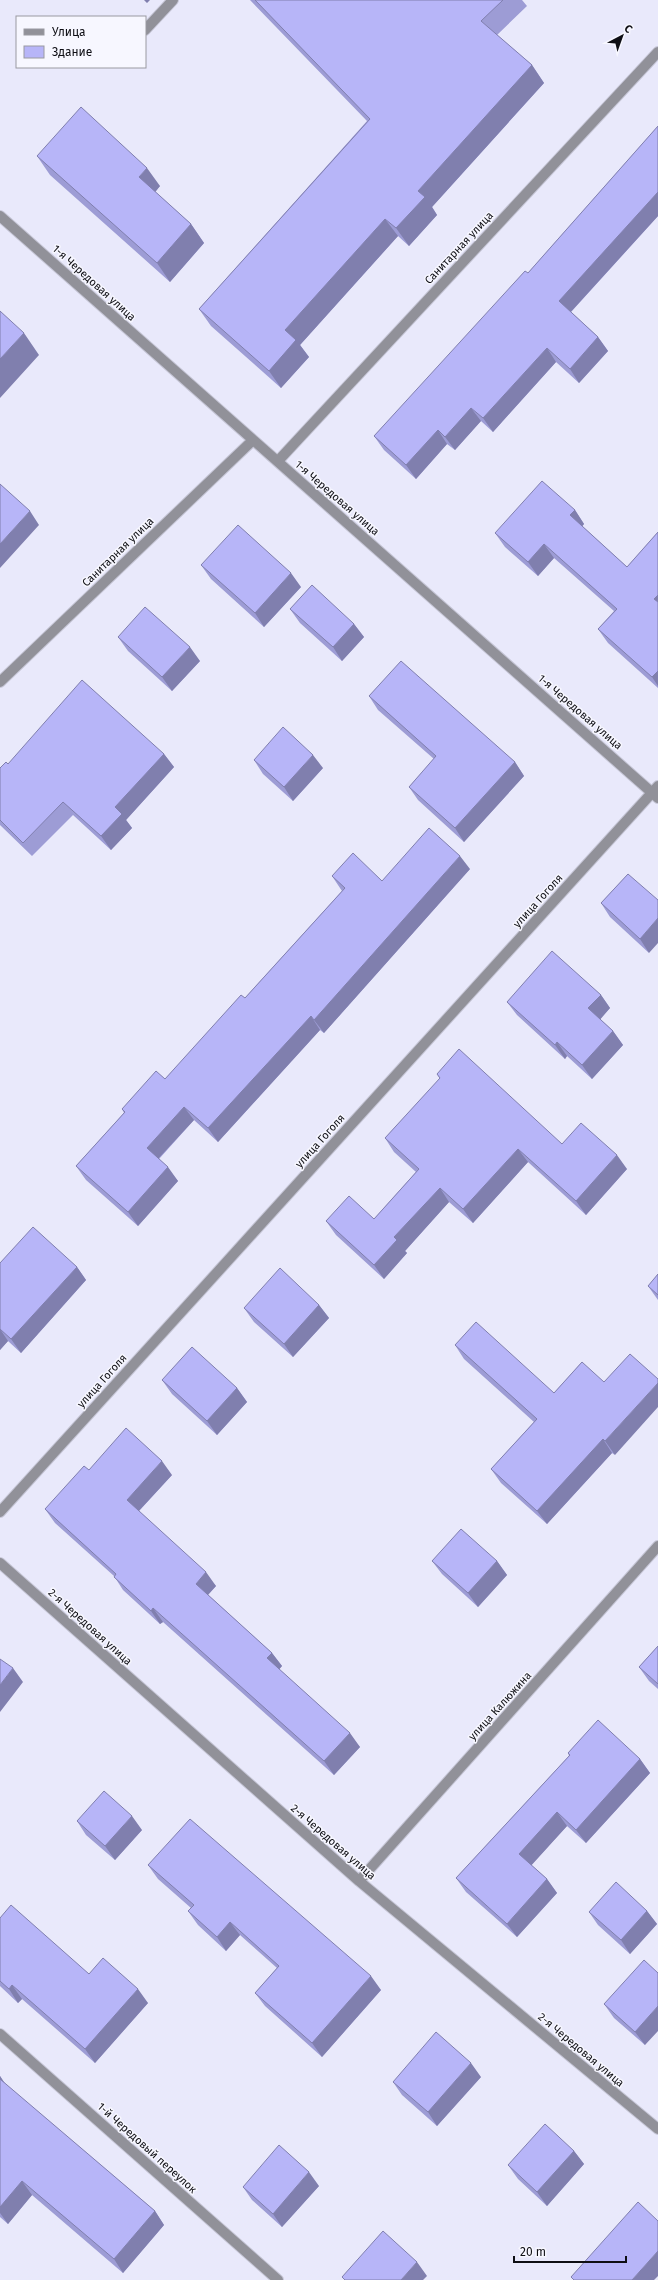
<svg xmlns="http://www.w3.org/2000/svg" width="658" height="2280" viewBox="0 0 658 2280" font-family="'Fira Sans',sans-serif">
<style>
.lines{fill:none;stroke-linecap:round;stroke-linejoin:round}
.service-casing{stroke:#c6c6d6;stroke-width:12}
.minor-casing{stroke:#c6c6d6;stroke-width:12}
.service{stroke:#919199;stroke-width:10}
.minor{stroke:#919199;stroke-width:10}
.wall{fill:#9d9cd5}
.shaded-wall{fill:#807fae}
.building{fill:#b7b5f8;stroke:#807fae}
.labels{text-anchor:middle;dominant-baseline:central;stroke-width:3;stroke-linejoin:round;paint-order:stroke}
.street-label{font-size:11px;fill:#0e0e14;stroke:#f7f7ff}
</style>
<rect width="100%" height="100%" fill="#e9e9fb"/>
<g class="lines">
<g class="service-casing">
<path id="service" d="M 145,30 L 173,0"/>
</g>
<g class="minor-casing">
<path id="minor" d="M 0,216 L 658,798
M 278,461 L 658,52
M 0,682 L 253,440
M 0,1512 L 658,786
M 0,1563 L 359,1881 L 658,2129
M 359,1881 L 658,1546
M 0,2034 L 278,2280"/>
</g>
<use href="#service" class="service"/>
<use href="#minor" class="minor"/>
</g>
<path class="wall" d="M 250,0 L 522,0 L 527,6 L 497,35 L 532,65 L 544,83 L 432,207 L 437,215 L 409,246 L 398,236 L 300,345 L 309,357 L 281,388 L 211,326 L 199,309 L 367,121 Z
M 658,126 L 658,216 L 571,312 L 598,337 L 608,351 L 579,383 L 556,362 L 493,432 L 481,421 L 455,450 L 447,444 L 416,479 L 384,450 L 374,436 L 528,273 Z
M 37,156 L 160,186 L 155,192 L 191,224 L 204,243 L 170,282 L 50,175 Z
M 575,510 L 584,524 L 582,526 L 627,567 L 658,532 L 658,688 L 608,643 L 598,629 L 614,611 L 554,558 L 538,576 L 505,547 L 495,533 Z
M 201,565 L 301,587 L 264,627 L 211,579 Z
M 290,609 L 354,624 L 364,637 L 342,661 L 300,623 Z
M 118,637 L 200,661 L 172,691 L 128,651 Z
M 369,696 L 515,762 L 524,776 L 464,842 L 418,800 L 409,787 L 434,759 L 378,710 Z
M 164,754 L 174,767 L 126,820 L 132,828 L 111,850 L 73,815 L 32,856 L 0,825 L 0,768 L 8,764 Z
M 254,760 L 323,768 L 293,801 L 263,774 Z
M 470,869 L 324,1033 L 320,1030 L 218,1142 L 194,1120 L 159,1159 L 178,1181 L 138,1226 L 86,1180 L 76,1166 L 124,1113 L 122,1109 L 165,1079 L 245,998 L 342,891 L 332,876 L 382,881 Z
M 628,874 L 649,953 L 610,917 L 601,903 Z
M 601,995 L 610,1008 L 600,1019 L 613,1031 L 623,1045 L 592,1079 L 567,1056 L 565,1059 L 517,1015 L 507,1002 Z
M 437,1074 L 562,1144 L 627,1169 L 586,1215 L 528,1162 L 473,1223 L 449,1202 L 405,1251 L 407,1253 L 384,1279 L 336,1235 L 326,1221 L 374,1219 L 416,1172 L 394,1152 L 385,1138 L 440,1079 Z
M 0,1263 L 77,1267 L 86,1280 L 21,1353 L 8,1341 L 0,1350 Z
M 658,1274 L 658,1300 L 648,1286 Z
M 319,1305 L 329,1318 L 293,1357 L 254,1322 L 244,1308 Z
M 455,1345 L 554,1393 L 582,1362 L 615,1455 L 612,1453 L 547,1524 L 501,1483 L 491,1469 L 534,1422 L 464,1359 Z
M 162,1380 L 237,1388 L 247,1402 L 217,1435 L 172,1394 Z
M 89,1470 L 172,1475 L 139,1511 L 216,1586 L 208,1595 L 272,1653 L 282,1666 L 279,1669 L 360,1747 L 334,1775 L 163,1622 L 160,1624 L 123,1590 L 114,1576 L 55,1523 L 45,1509 Z
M 432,1561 L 497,1561 L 507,1575 L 478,1607 L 442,1574 Z
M 658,1646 L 658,1689 L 649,1681 L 639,1667 Z
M 568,1753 L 640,1759 L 650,1773 L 586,1843 L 567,1826 L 531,1865 L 547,1879 L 557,1893 L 517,1937 L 466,1892 L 456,1878 L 569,1756 Z
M 77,1821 L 142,1830 L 115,1860 L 86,1835 Z
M 148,1865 L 381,1990 L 322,2057 L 265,2006 L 255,1993 L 277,1968 L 240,1935 L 226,1951 L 198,1925 L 188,1911 L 191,1908 L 158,1879 Z
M 647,1911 L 657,1924 L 630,1954 L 598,1925 L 589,1912 Z
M 0,1918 L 89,1974 L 148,2003 L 95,2063 L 22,1999 L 18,2003 L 0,1986 Z
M 658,1973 L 645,2045 L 614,2018 L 604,2004 Z
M 0,2076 L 5,2084 L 155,2211 L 164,2225 L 123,2273 L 32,2195 L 8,2224 L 0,2217 Z
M 481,2077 L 437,2126 L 402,2095 L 393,2082 Z
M 574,2151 L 584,2164 L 547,2206 L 518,2179 L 508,2165 Z
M 319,2186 L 282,2227 L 252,2200 L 243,2187 Z"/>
<path class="shaded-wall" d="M 144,0 L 150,0 L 147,3 Z
M 532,65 L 544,83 L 432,207 L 437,215 L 409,246 L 396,228 L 418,191 Z
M 147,168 L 160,186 L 152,196 L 139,177 Z
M 658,192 L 658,216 L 568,315 L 559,301 Z
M 385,219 L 398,236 L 300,345 L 309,357 L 281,388 L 269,371 L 285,330 Z
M 191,224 L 204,243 L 170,282 L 157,263 Z
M 24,333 L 39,355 L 0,398 L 0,359 Z
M 598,337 L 608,351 L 579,383 L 570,369 Z
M 547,348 L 556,362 L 493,432 L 483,418 Z
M 471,408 L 481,421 L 455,450 L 445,437 Z
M 438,430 L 447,444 L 416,479 L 406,465 Z
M 575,510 L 584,524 L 580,529 L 570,515 Z
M 30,511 L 39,525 L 0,568 L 0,544 Z
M 544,544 L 554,558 L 538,576 L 528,562 Z
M 291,573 L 301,587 L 264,627 L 255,613 Z
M 658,595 L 658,604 L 654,599 Z
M 354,624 L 364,637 L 342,661 L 333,647 Z
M 190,647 L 200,661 L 172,691 L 162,677 Z
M 658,671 L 658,686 L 652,677 Z
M 164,754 L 174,767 L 126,820 L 132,828 L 111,850 L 101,836 L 115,807 Z
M 313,755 L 323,768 L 293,801 L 284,787 Z
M 515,762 L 524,776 L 464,842 L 455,828 Z
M 460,856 L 470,869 L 324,1033 L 314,1020 Z
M 658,918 L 658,943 L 649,953 L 640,939 Z
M 601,995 L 610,1008 L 598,1022 L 588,1008 Z
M 311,1016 L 320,1030 L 218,1142 L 208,1128 Z
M 613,1031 L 623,1045 L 592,1079 L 582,1065 Z
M 557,1042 L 567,1056 L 565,1059 L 555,1045 Z
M 184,1107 L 194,1120 L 156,1161 L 147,1148 Z
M 518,1149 L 528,1162 L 473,1223 L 463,1209 Z
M 617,1155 L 627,1169 L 586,1215 L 576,1201 Z
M 168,1167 L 178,1181 L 138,1226 L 128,1212 Z
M 440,1188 L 449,1202 L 405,1251 L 407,1253 L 384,1279 L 374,1265 L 394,1237 Z
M 77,1267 L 86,1280 L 21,1353 L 11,1339 Z
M 319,1305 L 329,1318 L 293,1357 L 284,1344 Z
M 0,1329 L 8,1341 L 0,1350 Z
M 658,1383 L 658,1407 L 615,1455 L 605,1441 Z
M 237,1388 L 247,1402 L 217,1435 L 207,1421 Z
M 603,1439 L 612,1453 L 547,1524 L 537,1511 Z
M 162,1461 L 172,1475 L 136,1514 L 127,1500 Z
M 497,1561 L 507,1575 L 478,1607 L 468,1593 Z
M 206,1572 L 216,1586 L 205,1598 L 196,1584 Z
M 153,1608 L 163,1622 L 160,1624 L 151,1611 Z
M 272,1653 L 282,1666 L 277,1672 L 267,1658 Z
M 13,1668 L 23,1682 L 0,1712 L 0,1685 Z
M 350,1733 L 360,1747 L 334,1775 L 324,1761 Z
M 640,1759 L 650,1773 L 586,1843 L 576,1830 Z
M 557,1812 L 567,1826 L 529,1868 L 519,1854 Z
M 132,1816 L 142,1830 L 115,1860 L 105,1846 Z
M 547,1879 L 557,1893 L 517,1937 L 507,1924 Z
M 647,1911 L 657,1924 L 630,1954 L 621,1940 Z
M 230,1922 L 240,1935 L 226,1951 L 217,1937 Z
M 371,1976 L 381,1990 L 322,2057 L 312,2043 Z
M 12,1985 L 22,1999 L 18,2003 L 9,1989 Z
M 138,1989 L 148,2003 L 95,2063 L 85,2049 Z
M 658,2006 L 658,2031 L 645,2045 L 635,2032 Z
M 471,2063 L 481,2077 L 437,2126 L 428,2112 Z
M 0,2076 L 6,2085 L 0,2083 Z
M 574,2151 L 584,2164 L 547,2206 L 537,2192 Z
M 309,2172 L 319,2186 L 282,2227 L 273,2214 Z
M 22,2181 L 32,2195 L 8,2224 L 0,2213 L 0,2207 Z
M 155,2211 L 164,2225 L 123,2273 L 114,2259 Z
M 658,2251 L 658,2276 L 654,2280 L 632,2280 Z
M 417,2262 L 427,2276 L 423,2280 L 401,2280 Z"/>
<path class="building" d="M 255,0 L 503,0 L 481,21 L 532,65 L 418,191 L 425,197 L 396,228 L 385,219 L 285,330 L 296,340 L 269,371 L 199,309 L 370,119 Z
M 81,107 L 147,168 L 139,177 L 191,224 L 157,263 L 37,156 Z
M 658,126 L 658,192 L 559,301 L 598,337 L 570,369 L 547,348 L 483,418 L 471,408 L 445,437 L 438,430 L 406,465 L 374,436 L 525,271 L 528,273 Z
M 0,311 L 24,333 L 0,359 Z
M 542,481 L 575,510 L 570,515 L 627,567 L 658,532 L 658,595 L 654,599 L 658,602 L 658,671 L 652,677 L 598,629 L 617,609 L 544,544 L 528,562 L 495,533 Z
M 0,484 L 30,511 L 0,544 Z
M 238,525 L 291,573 L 255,613 L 201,565 Z
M 312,585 L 354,624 L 333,647 L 290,609 Z
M 145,607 L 190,647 L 162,677 L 118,637 Z
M 401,661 L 515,762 L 455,828 L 409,787 L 436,756 L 369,696 Z
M 82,680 L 164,754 L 115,807 L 122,814 L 101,836 L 63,802 L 23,843 L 0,820 L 0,768 L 6,762 L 8,764 Z
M 283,727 L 313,755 L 284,787 L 254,760 Z
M 429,828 L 460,856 L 314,1020 L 311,1016 L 208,1128 L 184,1107 L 147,1148 L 168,1167 L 128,1212 L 76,1166 L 125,1112 L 122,1109 L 156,1071 L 165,1079 L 241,995 L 245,998 L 345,888 L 332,876 L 353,853 L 382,881 Z
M 628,874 L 658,900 L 658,918 L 640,939 L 601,903 Z
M 552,951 L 601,995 L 588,1008 L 613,1031 L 582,1065 L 557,1042 L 555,1045 L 507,1002 Z
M 459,1049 L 562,1144 L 581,1123 L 617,1155 L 576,1201 L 518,1149 L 463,1209 L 440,1188 L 394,1237 L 397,1240 L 374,1265 L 326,1221 L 349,1196 L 374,1219 L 419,1169 L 385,1138 L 440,1078 L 437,1074 Z
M 33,1227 L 77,1267 L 11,1339 L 0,1329 L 0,1263 Z
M 280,1268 L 319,1305 L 284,1344 L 244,1308 Z
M 658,1274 L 658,1295 L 648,1286 Z
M 476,1322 L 554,1393 L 582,1362 L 604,1382 L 630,1354 L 658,1379 L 658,1383 L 605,1441 L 603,1439 L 537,1511 L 491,1469 L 537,1419 L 455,1345 Z
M 192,1347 L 237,1388 L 207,1421 L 162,1380 Z
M 126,1428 L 162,1461 L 127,1500 L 206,1572 L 196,1584 L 272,1653 L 267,1658 L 350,1733 L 324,1761 L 153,1608 L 151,1611 L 114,1577 L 116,1574 L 45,1509 L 84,1466 L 89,1470 Z
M 461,1529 L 497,1561 L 468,1593 L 432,1561 Z
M 658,1646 L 658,1684 L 639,1667 Z
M 0,1659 L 13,1668 L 0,1685 Z
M 598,1720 L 640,1759 L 576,1830 L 557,1812 L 519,1854 L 547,1879 L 507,1924 L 456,1878 L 570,1755 L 568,1753 Z
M 104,1791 L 132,1816 L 105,1846 L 77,1821 Z
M 190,1819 L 371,1976 L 312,2043 L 255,1993 L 279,1966 L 230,1922 L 217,1937 L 188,1911 L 194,1905 L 148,1865 Z
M 616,1882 L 647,1911 L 621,1940 L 589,1912 Z
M 11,1905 L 89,1974 L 103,1958 L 138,1989 L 85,2049 L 12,1985 L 9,1989 L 0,1981 L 0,1918 Z
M 644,1960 L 658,1973 L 658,2006 L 635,2032 L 604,2004 Z
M 436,2032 L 471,2063 L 428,2112 L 393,2082 Z
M 0,2079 L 155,2211 L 114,2259 L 22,2181 L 0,2207 Z
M 545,2124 L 574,2151 L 537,2192 L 508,2165 Z
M 279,2145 L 309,2172 L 273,2214 L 243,2187 Z
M 638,2202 L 658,2221 L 658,2251 L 632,2280 L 574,2280 L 571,2277 Z
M 383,2231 L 417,2262 L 401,2280 L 345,2280 L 342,2277 Z"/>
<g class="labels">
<g class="street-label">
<text transform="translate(459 248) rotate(-47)">Санитарная улица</text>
<text transform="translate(94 283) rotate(42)">1-я Чередовая улица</text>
<text transform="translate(337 498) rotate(41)">1-я Чередовая улица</text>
<text transform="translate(118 552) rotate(-44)">Санитарная улица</text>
<text transform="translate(580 712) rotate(41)">1-я Чередовая улица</text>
<text transform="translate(538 901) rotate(-48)">улица Гоголя</text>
<text transform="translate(320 1141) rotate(-48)">улица Гоголя</text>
<text transform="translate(102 1381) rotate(-48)">улица Гоголя</text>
<text transform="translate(90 1627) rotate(42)">2-я Чередовая улица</text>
<text transform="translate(500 1706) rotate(-48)">улица Калюжина</text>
<text transform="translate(333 1842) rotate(41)">2-я Чередовая улица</text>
<text transform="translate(581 2050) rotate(40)">2-я Чередовая улица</text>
<text transform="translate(147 2148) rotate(42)">1-й Чередовый переулок</text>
</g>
</g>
<rect x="16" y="16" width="130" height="52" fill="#f7f7ff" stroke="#9a9aa1"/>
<rect x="24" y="29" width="20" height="6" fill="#919199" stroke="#9a9aa1"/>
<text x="52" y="36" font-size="12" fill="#0e0e14">Улица</text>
<rect x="24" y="46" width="20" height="12" fill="#b7b5f8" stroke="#9a9aa1"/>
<text x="52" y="56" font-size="12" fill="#0e0e14">Здание</text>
<g transform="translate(622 36) rotate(41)" stroke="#f7f7ff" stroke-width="3" paint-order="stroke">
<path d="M0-3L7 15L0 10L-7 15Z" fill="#0e0e14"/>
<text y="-6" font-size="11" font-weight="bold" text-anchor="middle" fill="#0e0e14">С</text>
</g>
<path d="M514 2256v6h112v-6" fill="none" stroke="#0e0e14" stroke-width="2"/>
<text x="520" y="2256" font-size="12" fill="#0e0e14" stroke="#f7f7ff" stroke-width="3" paint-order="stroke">20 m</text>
</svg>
